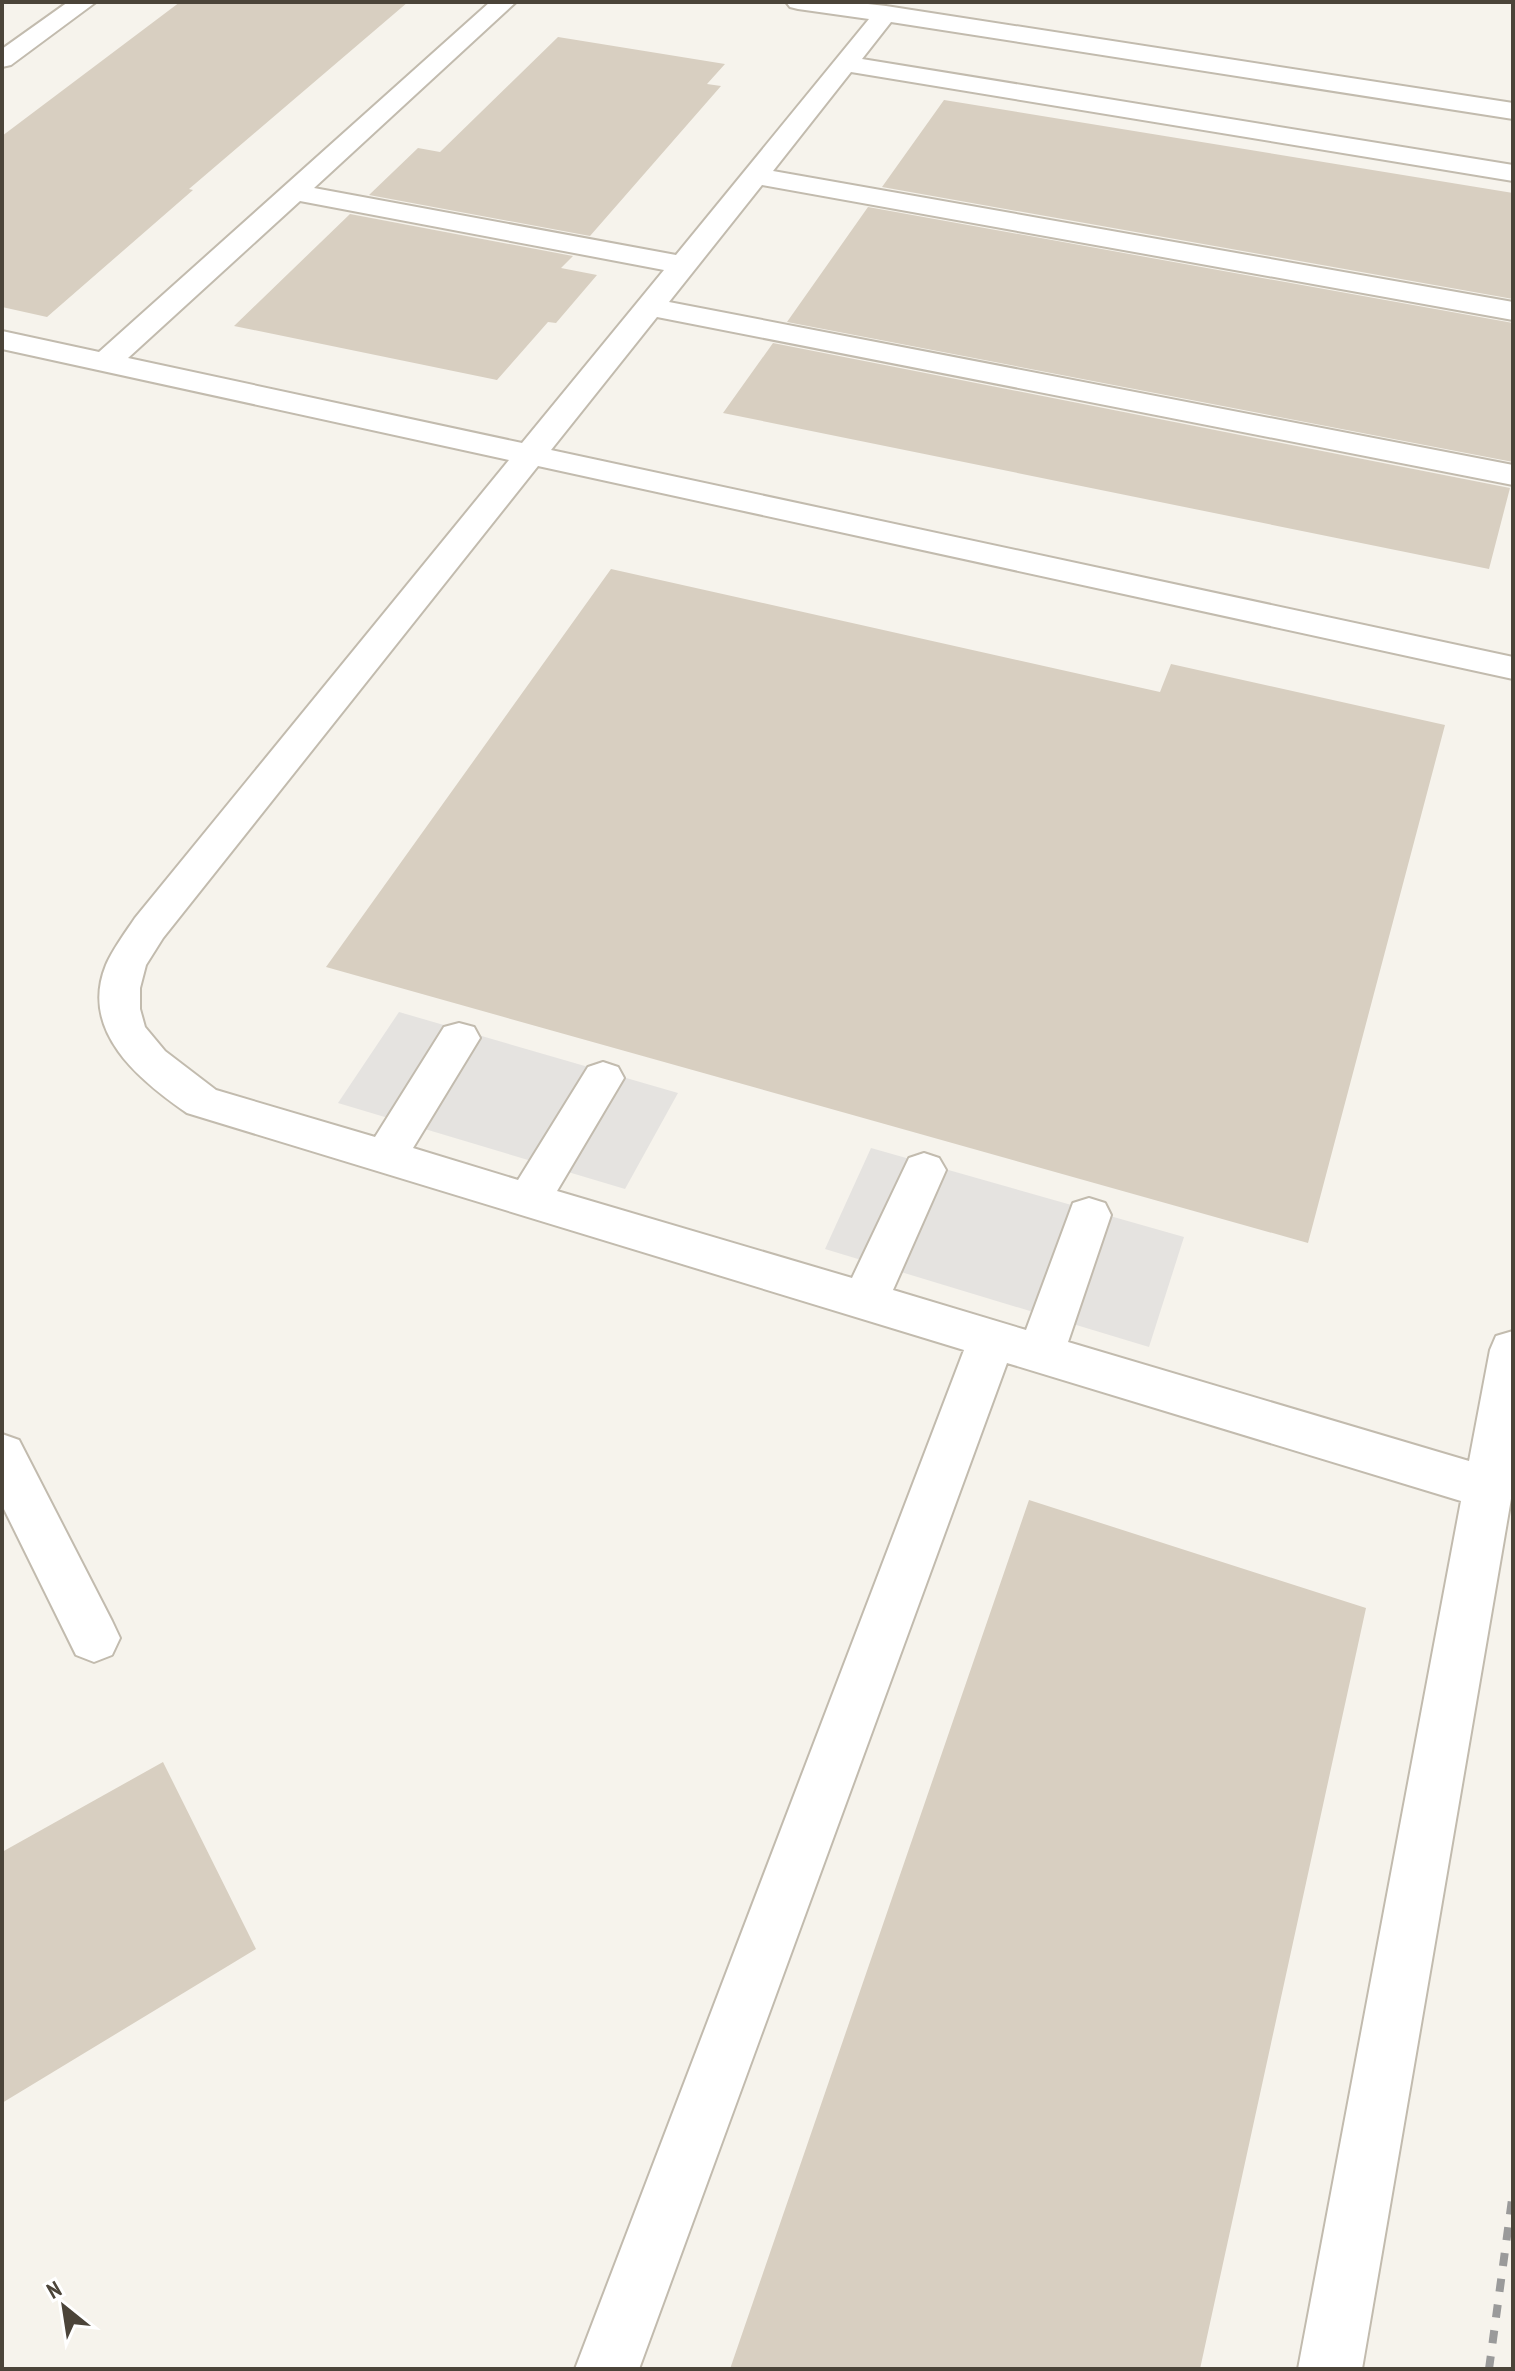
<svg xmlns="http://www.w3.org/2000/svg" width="1515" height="2371" viewBox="0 0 1515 2371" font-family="'PT Sans Narrow',sans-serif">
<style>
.parking{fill:#e5e3e0}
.building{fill:#d8cfc1}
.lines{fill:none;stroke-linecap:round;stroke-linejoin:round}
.minor-casing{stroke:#c2bbae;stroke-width:4}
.minor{fill:#fff;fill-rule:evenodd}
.rail{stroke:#9a9a9a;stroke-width:8;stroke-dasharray:13 13;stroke-linecap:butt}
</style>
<rect width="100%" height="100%" fill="#f6f3ec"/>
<path class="parking" d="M 399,1012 L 678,1093 L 625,1189 L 338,1103 Z
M 871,1148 L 1184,1237 L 1149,1347 L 825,1249 Z"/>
<path class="building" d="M 180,2 L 408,2 L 189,189 L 193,190 L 47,317 L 2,307 L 2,136 Z
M 558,37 L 725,64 L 707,84 L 721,86 L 590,236 L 369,195 L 418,148 L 440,152 Z
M 944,100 L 1513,193 L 1513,299 L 882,187 Z
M 868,207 L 1513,323 L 1513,462 L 787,322 Z
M 350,214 L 573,256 L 561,268 L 597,275 L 556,323 L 548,322 L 497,380 L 234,326 Z
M 773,343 L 1510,488 L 1489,569 L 723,413 Z
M 611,569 L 1160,692 L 1171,664 L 1445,725 L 1308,1243 L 326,967 Z
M 1029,1500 L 1366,1608 L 1200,2369 L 730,2369 Z
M 163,1762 L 256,1949 L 2,2103 L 2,1852 Z"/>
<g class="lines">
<g class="minor-casing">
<path id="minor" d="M 68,2 L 96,2 L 11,65 L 2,67 L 2,49 Z
M 490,2 L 516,2 L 314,188 L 676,255 L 869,19 L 798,9 L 790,7 L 786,2 L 850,2 L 886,6 L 1513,103 L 1513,119 L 891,22 L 862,59 L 1513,165 L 1513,181 L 851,72 L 773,171 L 1513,302 L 1513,320 L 762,185 L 669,302 L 1513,465 L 1513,485 L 657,317 L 551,450 L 1513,657 L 1513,679 L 538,466 L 163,938 L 146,965 L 140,988 L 140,1009 L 145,1027 L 165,1051 L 216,1090 L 375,1137 L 444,1027 L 459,1023 L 474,1027 L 480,1038 L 413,1148 L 518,1180 L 588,1067 L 603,1062 L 618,1067 L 624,1078 L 557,1191 L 852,1278 L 909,1158 L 924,1153 L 939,1158 L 946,1170 L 893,1290 L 1026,1330 L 1073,1203 L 1089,1198 L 1105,1203 L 1111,1215 L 1068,1342 L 1469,1461 L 1490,1350 L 1496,1336 L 1513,1331 L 1513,1487 L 1362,2369 L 1298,2369 L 1461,1501 L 1007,1363 L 639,2369 L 575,2369 L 964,1350 L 187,1113 C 139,1080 79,1031 106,965 C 113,949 125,933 135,918 L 509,460 L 2,349 L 2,331 L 99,352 ZM 300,201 L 664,270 L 522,443 L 128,358 Z
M 2,1434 L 19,1440 L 112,1621 L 120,1638 L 112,1655 L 94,1662 L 76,1655 L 2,1505 Z"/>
</g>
<use href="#minor" class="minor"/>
<path class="rail" d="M 1489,2369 L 1513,2192"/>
</g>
<rect width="1515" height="2371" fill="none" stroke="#4b4439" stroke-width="8"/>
<g transform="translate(64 2307) rotate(330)" stroke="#ffffff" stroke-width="6" paint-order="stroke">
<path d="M0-6L14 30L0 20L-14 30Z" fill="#4b4439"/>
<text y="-12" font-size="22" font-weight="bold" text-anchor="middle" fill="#4b4439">N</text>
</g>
</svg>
